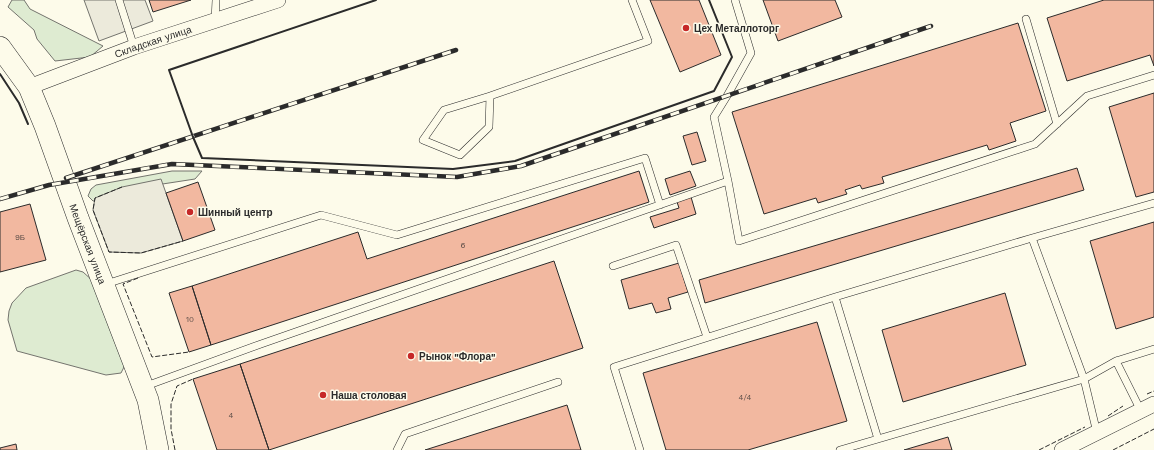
<svg xmlns="http://www.w3.org/2000/svg" width="1154" height="450" viewBox="0 0 1154 450" font-family="'Work Sans',sans-serif">
<style>
.green{fill:#deebd1;stroke:#74746e}
.parking{fill:#eceadb;stroke:#74746e}
.building{fill:#f2b8a0;stroke:#2b2b2b}
.lines{fill:none;stroke-linecap:round;stroke-linejoin:round}
.service-casing{stroke:#2b2b2b;stroke-width:8}
.minor-casing{stroke:#2b2b2b;stroke-width:16}
.secondary-casing{stroke:#2b2b2b;stroke-width:22}
.service{stroke:#fdfbea;stroke-width:7}
.minor{stroke:#fdfbea;stroke-width:15}
.secondary{stroke:#fdfbea;stroke-width:21}
.rail-casing{stroke:#2b2b2b;stroke-width:4.5}
.rail{stroke:#fdfbea;stroke-width:3;stroke-dasharray:9;stroke-linecap:butt}
.fence{stroke:#2b2b2b;stroke-width:1;stroke-dasharray:5 2;stroke-linecap:butt}
.wall{stroke:#2b2b2b;stroke-width:2}
.poi-dot{fill:#c62828;stroke:#fdfbea;stroke-width:1.5}
.labels{text-anchor:middle;dominant-baseline:central;stroke-width:3;stroke-linejoin:round;paint-order:stroke}
.number-label{font-size:8px;fill:#5d4e48}
.poi-label{font-size:10px;font-weight:bold;fill:#2b2b2b;stroke:#fdfbea;text-anchor:start}
.street-label{font-size:10px;fill:#2b2b2b;stroke:#fdfbea}
</style>
<rect width="100%" height="100%" fill="#fdfbea"/>
<path class="green" d="M 12,0 L 24,0 L 30,9 L 103,46 L 90,57 L 55,61 L 37,39 L 34,30 L 8,7 Z
M 172,171 L 202,171 L 195,179 L 130,189 L 104,200 L 93,201 L 88,196 L 91,189 L 96,185 Z
M 76,270 L 83,272 L 93,281 L 126,363 L 121,373 L 106,375 L 17,351 L 8,320 L 9,311 L 12,303 L 26,288 Z"/>
<path class="parking" d="M 84,0 L 145,0 L 153,21 L 99,41 Z
M 161,179 L 183,241 L 141,253 L 109,252 L 93,210 L 95,198 L 122,187 Z"/>
<path class="building" d="M 149,0 L 191,0 L 153,12 Z
M 650,0 L 699,0 L 721,55 L 680,72 Z
M 763,0 L 835,0 L 842,17 L 778,41 Z
M 1104,0 L 1154,0 L 1154,66 L 1150,55 L 1067,81 L 1047,18 Z
M 1018,23 L 1046,111 L 1010,123 L 1016,141 L 989,150 L 987,145 L 882,177 L 884,183 L 862,189 L 860,185 L 845,190 L 847,194 L 818,203 L 816,198 L 764,214 L 732,112 Z
M 1154,93 L 1154,192 L 1136,197 L 1109,107 Z
M 697,132 L 706,161 L 692,165 L 683,136 Z
M 1077,168 L 1084,190 L 705,303 L 699,280 Z
M 639,171 L 649,202 L 211,345 L 192,286 L 358,232 L 367,259 Z
M 690,171 L 696,186 L 670,195 L 665,179 Z
M 198,182 L 215,230 L 183,241 L 166,193 Z
M 691,197 L 696,214 L 654,228 L 650,217 L 679,208 L 677,202 Z
M 30,204 L 46,260 L 0,272 L 0,212 Z
M 1154,222 L 1154,317 L 1116,329 L 1090,241 Z
M 554,261 L 583,348 L 269,450 L 240,364 Z
M 679,263 L 688,292 L 668,298 L 671,309 L 656,313 L 652,303 L 629,309 L 621,280 Z
M 192,286 L 211,345 L 189,352 L 169,293 Z
M 1005,293 L 1026,365 L 903,402 L 882,330 Z
M 817,322 L 847,421 L 748,450 L 666,450 L 643,373 Z
M 240,364 L 269,450 L 217,450 L 193,379 Z
M 567,405 L 581,450 L 425,450 Z
M 948,437 L 952,450 L 904,450 Z
M 16,444 L 17,450 L 0,450 L 0,448 Z"/>
<g class="lines">
<g class="service-casing">
<path id="service" d="M 119,0 L 134,47
M 1026,19 L 1057,124
M 215,21 L 216,0
M 490,96 L 489,127 L 460,155 L 423,140 L 444,110 L 490,96 L 648,41 L 632,0
M 728,181 L 714,117 L 727,96 L 751,53 L 735,0
M 1032,238 L 1154,203
M 613,266 L 676,245 L 707,337
M 106,284 L 321,215 L 397,235 L 645,158 L 660,205
M 835,297 L 1032,238 L 1084,379 L 1116,361 L 1141,411
M 1116,361 L 1154,349
M 146,386 L 261,344 L 728,181 L 739,241 L 1035,144 L 1087,96 L 1154,75
M 397,450 L 405,434 L 558,382
M 640,450 L 614,367 L 835,297 L 878,439
M 840,450 L 1084,379 L 1097,433"/>
</g>
<g class="minor-casing">
<g id="minor">
<path id="s1" d="M 29,87 L 134,47 L 278,0"/>
<path d="M 1062,450 L 1154,404"/>
</g>
</g>
<g class="secondary-casing">
<g id="secondary">
<path id="s2" d="M 0,47 L 29,87 L 45,126 L 78,218 L 148,400 L 158,450"/>
</g>
</g>
<use href="#service" class="service"/>
<use href="#minor" class="minor"/>
<use href="#secondary" class="secondary"/>
<g class="rail-casing">
<path id="rail" d="M 66,178 L 456,50
M 0,199 L 49,185 L 172,164 L 457,177 L 521,166 L 931,26"/>
</g>
<use href="#rail" class="rail"/>
<path class="fence" d="M 122,187 L 95,198 L 93,210 L 109,252 L 141,253 L 183,241
M 138,278 L 123,284 L 152,357 L 189,352
M 1147,394 L 1154,391
M 1108,416 L 1123,406
M 175,450 L 171,429 L 171,404 L 177,386 L 193,379
M 1039,450 L 1085,427
M 1113,450 L 1154,429"/>
<path class="wall" d="M 376,0 L 169,70 L 193,137 L 202,158 L 453,169 L 515,161 L 714,91 L 732,57 L 709,0
M 0,74 L 19,103 L 28,124"/>
</g>
<g class="poi-dot">
<circle cx="686" cy="28" r="4"/>
<circle cx="190" cy="212" r="4"/>
<circle cx="411" cy="356" r="4"/>
<circle cx="323" cy="395" r="4"/>
</g>
<g class="labels">
<g class="number-label">
<text x="20" y="237">9Б</text>
<text x="463" y="245">6</text>
<text x="190" y="319">10</text>
<text x="745" y="397">4/4</text>
<text x="231" y="415">4</text>
</g>
<g class="poi-label">
<text x="694" y="28">Цех Металлоторг</text>
<text x="198" y="212">Шинный центр</text>
<text x="419" y="356">Рынок "Флора"</text>
<text x="331" y="395">Наша столовая</text>
</g>
<g class="street-label">
<text stroke="none"><textPath href="#s1" startOffset="132">Складская улица</textPath></text>
<text stroke="none"><textPath href="#s2" startOffset="217">Мещёрская улица</textPath></text>
</g>
</g>
</svg>
